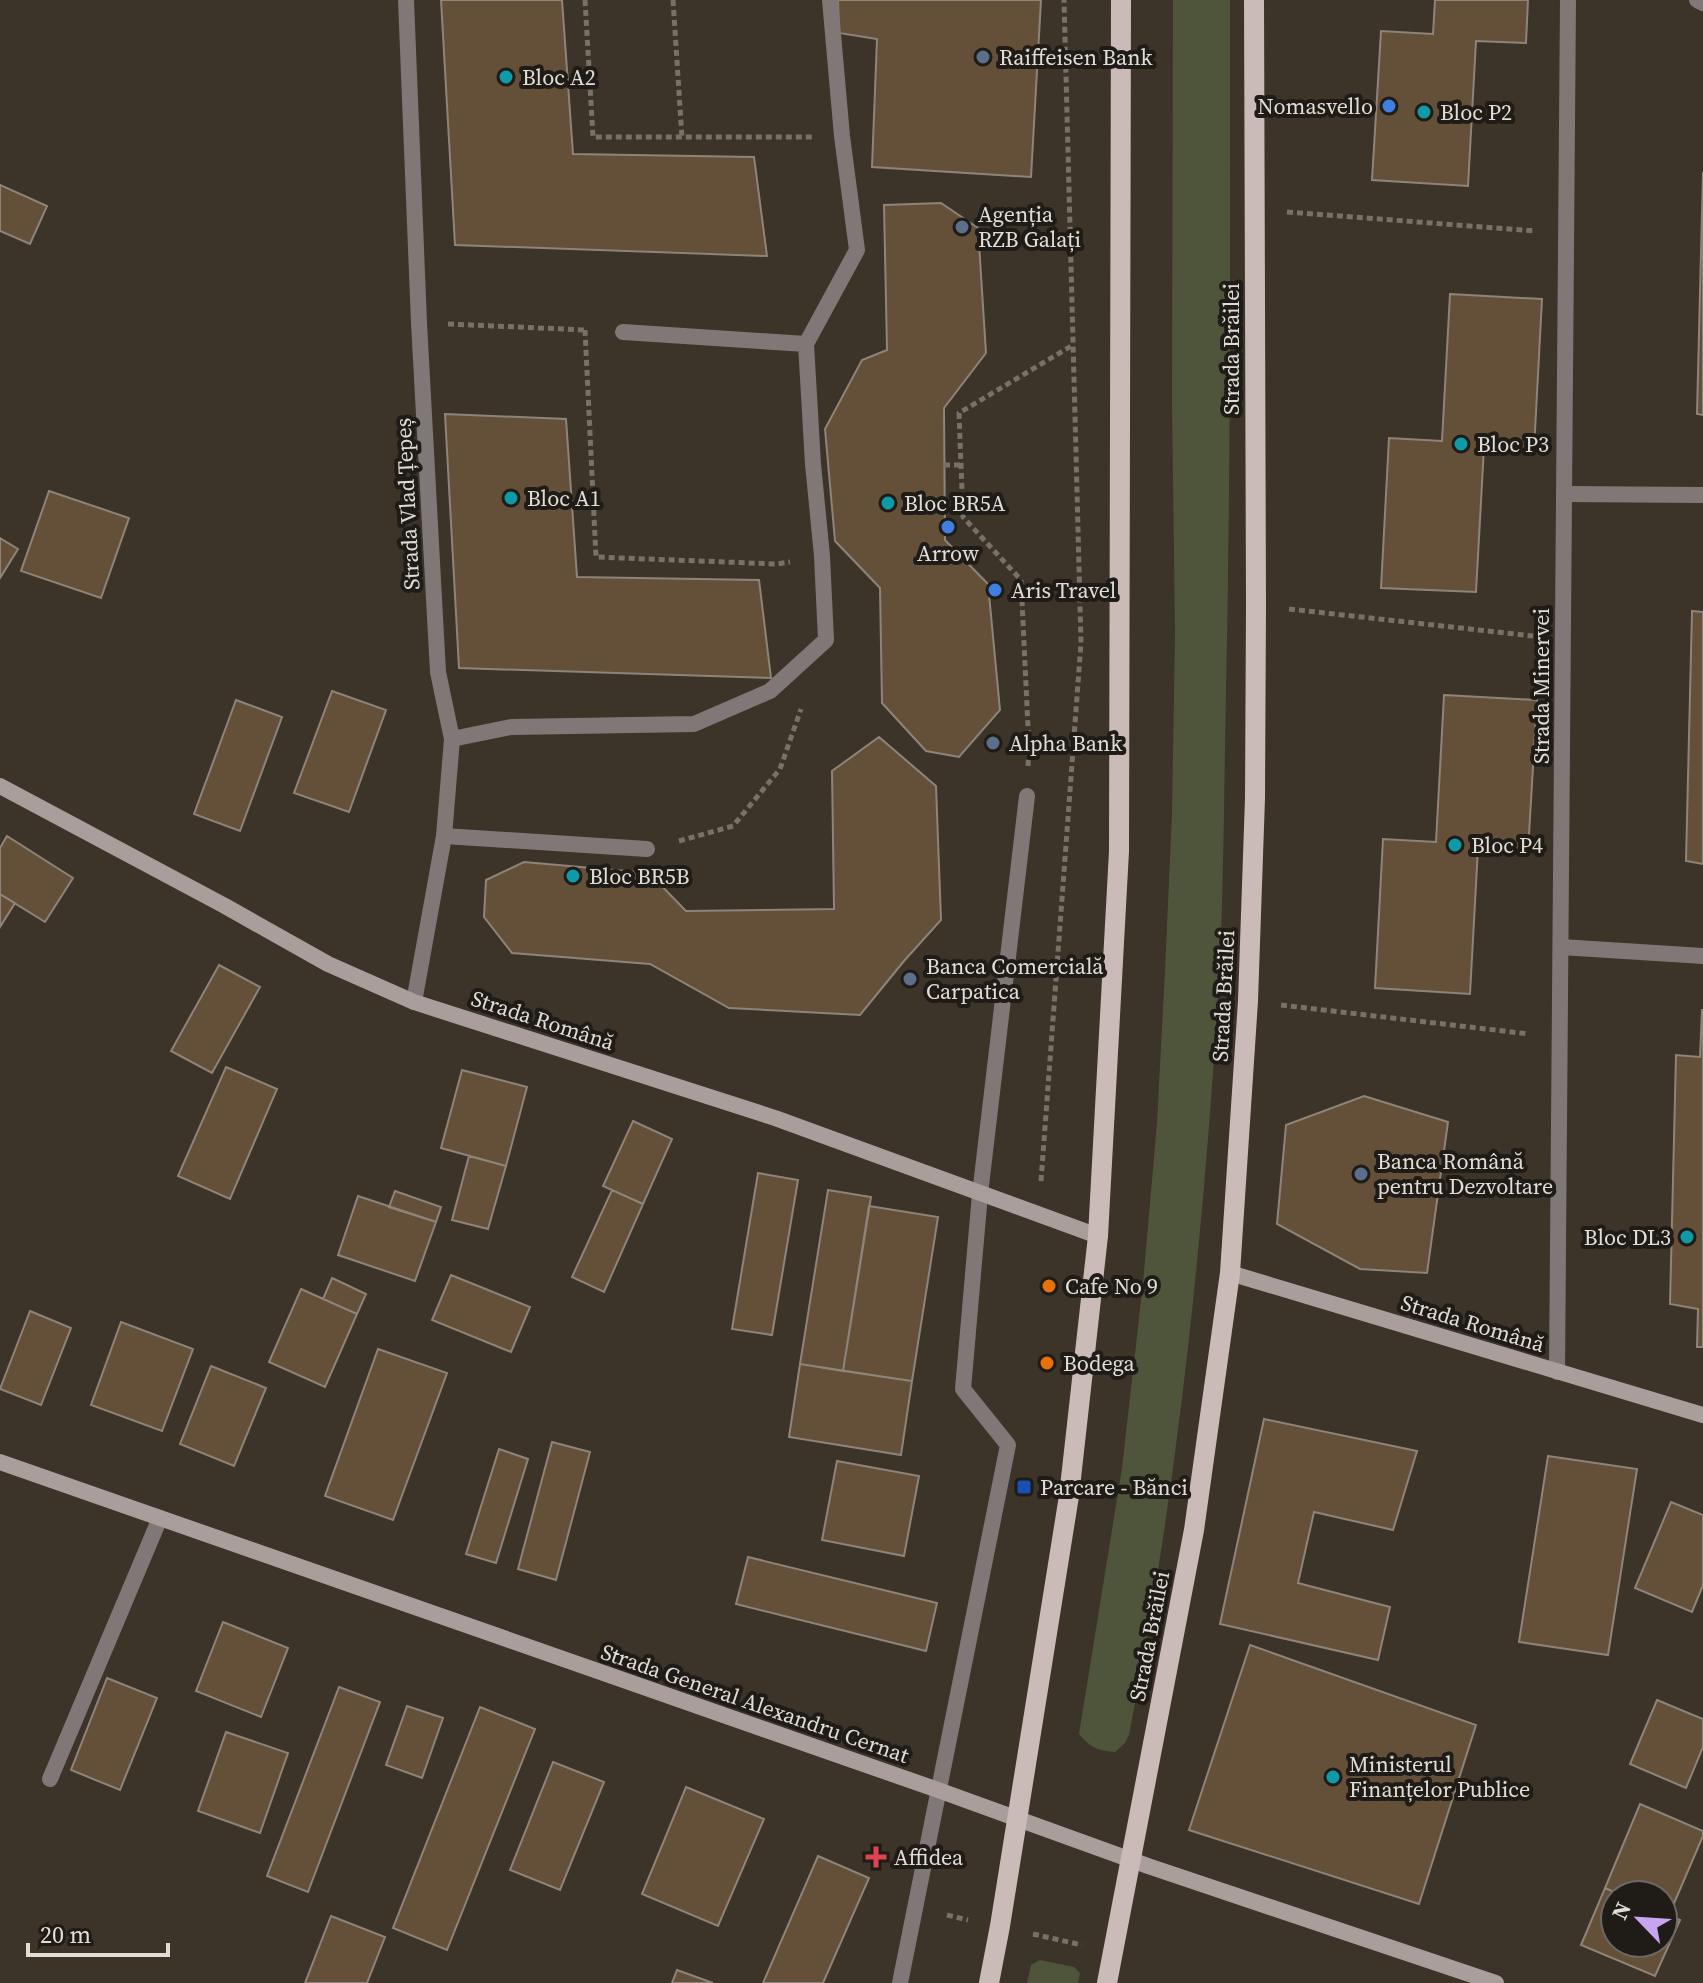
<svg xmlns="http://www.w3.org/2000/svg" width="1703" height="1983" viewBox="0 0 1703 1983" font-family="'Source Serif 4',serif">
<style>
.green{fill:#4f553b}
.building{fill:#645039;stroke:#8e8479;stroke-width:2}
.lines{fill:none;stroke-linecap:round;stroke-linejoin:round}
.path{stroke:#797168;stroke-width:5;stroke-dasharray:6 4;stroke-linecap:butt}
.lane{stroke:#7f7877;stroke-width:16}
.street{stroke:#7f7877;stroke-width:16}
.secondary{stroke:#a99e9b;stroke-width:16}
.primary{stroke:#cabbb8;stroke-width:20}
.service-dot{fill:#5c6f8a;stroke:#1f1b17;stroke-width:3}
.culture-dot{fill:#0f9aa8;stroke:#1f1b17;stroke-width:3}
.shop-dot{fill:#3f7fe0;stroke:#1f1b17;stroke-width:3}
.food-dot{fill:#e8710a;stroke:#1f1b17;stroke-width:3}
.transit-dot{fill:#1a4fb4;stroke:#1f1b17;stroke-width:3}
.health-dot{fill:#e0444e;stroke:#1f1b17;stroke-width:3}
.labels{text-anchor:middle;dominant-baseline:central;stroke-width:8;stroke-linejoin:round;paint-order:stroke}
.poi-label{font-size:22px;fill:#e2dcd6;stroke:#1f1b17;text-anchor:start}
.street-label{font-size:22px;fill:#e2dcd6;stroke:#1f1b17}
</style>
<rect width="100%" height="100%" fill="#3c3329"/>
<path class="green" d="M 1173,0 L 1230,0 C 1230,230 1231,461 1226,691 C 1224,787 1224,884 1219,980 C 1204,1233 1178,1485 1129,1735 L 1125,1743 L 1115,1752 C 1098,1751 1090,1747 1079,1734 L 1122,1468 L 1143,1283 L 1157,1123 L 1165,971 L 1172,813 L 1175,634 L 1172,400 Z
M 1040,1960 L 1074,1967 L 1080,1973 L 1078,1983 L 1027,1983 L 1031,1965 Z"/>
<path class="building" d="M 441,0 L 562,0 L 573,154 L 754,157 L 767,256 L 455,245 Z
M 838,0 L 1041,0 L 1031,177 L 872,167 L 877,39 L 839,33 Z
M 1435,0 L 1528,0 L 1526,43 L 1476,41 L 1468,186 L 1372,180 L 1381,31 L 1433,34 Z
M 1703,172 L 1703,415 L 1697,414 Z
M 0,185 L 47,206 L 30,244 L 0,231 Z
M 941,203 L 978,228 L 986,353 L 944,408 L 945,540 L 988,584 L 1000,710 L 959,757 L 926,751 L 882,703 L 880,588 L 835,541 L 825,429 L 862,360 L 887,350 L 884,205 Z
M 1450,294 L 1542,299 L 1534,450 L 1484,447 L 1476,592 L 1381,588 L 1389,438 L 1442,441 Z
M 445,414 L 566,419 L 577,577 L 759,580 L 771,678 L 459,668 Z
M 49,491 L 129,518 L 101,598 L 21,571 Z
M 0,538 L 18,549 L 0,578 Z
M 1692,611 L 1703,612 L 1703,864 L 1686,861 Z
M 332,691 L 386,710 L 349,812 L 294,793 Z
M 1444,695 L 1537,700 L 1528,851 L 1478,848 L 1470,994 L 1375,988 L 1383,839 L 1436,842 Z
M 236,700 L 282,717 L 240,831 L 194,814 Z
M 879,737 L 936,786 L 941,920 L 904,961 L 860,1015 L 729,1008 L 650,964 L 512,953 L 484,917 L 486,880 L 524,862 L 649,873 L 686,911 L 834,909 L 832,771 Z
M 7,836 L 73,878 L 45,922 L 0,894 L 0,848 Z
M 0,894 L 15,903 L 0,927 Z
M 219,965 L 260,987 L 212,1073 L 171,1051 Z
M 1702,1010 L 1703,1010 L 1703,1347 L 1697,1347 L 1698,1309 L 1670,1304 L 1676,1055 L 1700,1057 Z
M 226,1067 L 277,1089 L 230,1199 L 178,1176 Z
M 462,1070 L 527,1087 L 506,1166 L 441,1148 Z
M 1364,1096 L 1448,1122 L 1427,1273 L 1360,1269 L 1277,1224 L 1286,1125 Z
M 633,1121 L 672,1139 L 643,1204 L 603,1186 Z
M 469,1156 L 506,1166 L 488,1229 L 452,1220 Z
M 758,1173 L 798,1180 L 772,1335 L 732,1329 Z
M 612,1190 L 643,1204 L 604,1292 L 572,1277 Z
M 828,1190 L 871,1197 L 843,1371 L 800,1364 Z
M 395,1191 L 441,1207 L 436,1222 L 389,1207 Z
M 358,1196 L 436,1222 L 415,1281 L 338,1255 Z
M 869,1206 L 938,1217 L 912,1381 L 843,1371 Z
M 451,1275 L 530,1307 L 511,1352 L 432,1320 Z
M 332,1278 L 366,1294 L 357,1314 L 323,1299 Z
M 301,1289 L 357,1314 L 325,1387 L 269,1362 Z
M 30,1311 L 71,1328 L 41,1405 L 0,1389 Z
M 121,1322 L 193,1349 L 162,1431 L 91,1405 Z
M 378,1349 L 447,1373 L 393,1520 L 325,1496 Z
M 800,1364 L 912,1381 L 901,1455 L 789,1437 Z
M 211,1366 L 266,1388 L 234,1466 L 180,1444 Z
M 1264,1419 L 1417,1451 L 1393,1530 L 1314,1512 L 1298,1583 L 1390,1607 L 1378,1660 L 1220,1624 Z
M 552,1442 L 590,1452 L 556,1580 L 518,1569 Z
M 499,1449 L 528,1459 L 496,1563 L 466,1554 Z
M 1548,1456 L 1637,1469 L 1608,1655 L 1519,1642 Z
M 837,1461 L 919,1476 L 904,1556 L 822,1540 Z
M 1671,1502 L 1703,1515 L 1703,1585 L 1692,1612 L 1635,1588 Z
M 748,1557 L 937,1603 L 926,1651 L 736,1604 Z
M 223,1622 L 288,1648 L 261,1717 L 196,1691 Z
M 1250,1645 L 1476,1725 L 1419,1904 L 1189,1830 Z
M 107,1678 L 157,1698 L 120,1790 L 71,1770 Z
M 339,1687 L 380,1702 L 308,1892 L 267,1876 Z
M 1657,1700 L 1703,1719 L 1703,1747 L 1686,1788 L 1630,1764 Z
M 407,1706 L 443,1718 L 422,1778 L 386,1765 Z
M 480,1707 L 535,1729 L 447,1950 L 393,1928 Z
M 226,1732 L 288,1753 L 260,1833 L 198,1811 Z
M 553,1762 L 604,1782 L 560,1890 L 510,1870 Z
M 686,1787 L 764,1819 L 718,1926 L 642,1894 Z
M 1640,1804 L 1703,1831 L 1703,1836 L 1669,1915 L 1663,1913 L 1663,1895 L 1621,1895 L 1605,1888 Z
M 818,1856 L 869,1878 L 823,1983 L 763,1983 Z
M 1605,1888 L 1621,1895 L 1615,1895 L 1615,1943 L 1663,1943 L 1663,1913 L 1680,1920 L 1655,1976 L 1581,1945 Z
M 331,1916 L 385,1937 L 367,1983 L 305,1983 Z
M 677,1970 L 713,1983 L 672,1983 Z"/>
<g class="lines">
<path class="path" d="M 585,0 L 593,137 L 813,137
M 673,0 L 682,138
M 1287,212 L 1536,231
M 448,324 L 586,330
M 585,330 L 596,557 L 777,564 L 790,562
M 944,465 L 961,465
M 1289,609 L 1533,636
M 1028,766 L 1029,748 L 1021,580 L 963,517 L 959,413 L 1073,345
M 679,841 L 733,826 L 780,769 L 801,709
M 1281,1005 L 1529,1034
M 1041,1181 L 1081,643 L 1064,0
M 947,1915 L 968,1920
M 1033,1934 L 1082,1945"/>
<path class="lane" d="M 1697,0 L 1703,3
M 623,332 L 806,344
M 1565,494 L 1703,495
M 452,739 L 511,727 L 694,724 L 770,691 L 826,640 L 822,556 L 813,464 L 806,344 L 857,250 L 842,136 L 830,0
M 444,836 L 647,849
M 1561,947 L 1703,956
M 50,1779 L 160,1518
M 900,1983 L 1008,1445 L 963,1389 L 980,1194 L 1027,796"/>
<path class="street" d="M 406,0 L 419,323 L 438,672 L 452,739 L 444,836 L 414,1002
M 1557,1372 L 1568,0"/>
<path class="secondary" d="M 0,786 L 225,906 L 328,964 L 414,1002 L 775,1118 L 1098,1236
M 1230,1273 L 1703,1415
M 0,1462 L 938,1790 L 1148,1866 L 1496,1983"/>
<path class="primary" d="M 989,1983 L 1000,1926 L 1069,1496 L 1098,1236 L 1119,851 L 1121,0
M 1107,1983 L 1194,1530 L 1230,1273 L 1248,1001 L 1255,798 L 1256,605 L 1254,0"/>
</g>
<g class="service-dot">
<circle cx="983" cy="57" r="8"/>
<circle cx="962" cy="227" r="8"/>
<circle cx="993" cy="743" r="8"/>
<circle cx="910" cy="979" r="8"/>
<circle cx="1361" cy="1174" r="8"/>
</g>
<g class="culture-dot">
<circle cx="506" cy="77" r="8"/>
<circle cx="1424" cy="112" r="8"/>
<circle cx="1461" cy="444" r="8"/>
<circle cx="511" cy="498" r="8"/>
<circle cx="888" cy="503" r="8"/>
<circle cx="1455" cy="845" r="8"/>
<circle cx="573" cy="876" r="8"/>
<circle cx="1687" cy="1237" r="8"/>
<circle cx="1333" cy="1777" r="8"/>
</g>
<g class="shop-dot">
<circle cx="1389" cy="106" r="8"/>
<circle cx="948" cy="527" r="8"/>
<circle cx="995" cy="590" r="8"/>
</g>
<g class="food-dot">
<circle cx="1049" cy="1286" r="8"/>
<circle cx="1047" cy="1363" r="8"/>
</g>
<rect class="transit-dot" x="1016" y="1479" width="16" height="16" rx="4"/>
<path class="health-dot" d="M872 1845h8v8h8v8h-8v8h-8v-8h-8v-8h8z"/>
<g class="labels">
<g class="poi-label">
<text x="999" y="57">Raiffeisen Bank</text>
<text x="522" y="77">Bloc A2</text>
<text x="1373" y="106" text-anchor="end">Nomasvello</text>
<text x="1440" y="112">Bloc P2</text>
<text x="978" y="214">Agenția<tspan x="978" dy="25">RZB Galați</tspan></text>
<text x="1477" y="444">Bloc P3</text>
<text x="527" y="498">Bloc A1</text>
<text x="904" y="503">Bloc BR5A</text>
<text x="948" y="553" text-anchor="middle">Arrow</text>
<text x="1011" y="590">Aris Travel</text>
<text x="1009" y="743">Alpha Bank</text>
<text x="1471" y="845">Bloc P4</text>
<text x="589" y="876">Bloc BR5B</text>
<text x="926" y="966">Banca Comercială<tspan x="926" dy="25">Carpatica</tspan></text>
<text x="1377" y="1161">Banca Română<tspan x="1377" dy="25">pentru Dezvoltare</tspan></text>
<text x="1671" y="1237" text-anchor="end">Bloc DL3</text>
<text x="1065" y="1286">Cafe No 9</text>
<text x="1063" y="1363">Bodega</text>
<text x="1040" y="1487">Parcare - Bănci</text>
<text x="1349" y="1764">Ministerul<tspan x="1349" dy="25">Finanțelor Publice</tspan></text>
<text x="894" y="1857">Affidea</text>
</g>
<g class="street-label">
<text transform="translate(1231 349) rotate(-90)">Strada Brăilei</text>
<text transform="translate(407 504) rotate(-93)">Strada Vlad Țepeș</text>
<text transform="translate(1541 686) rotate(-90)">Strada Minervei</text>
<text transform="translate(1223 996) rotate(-87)">Strada Brăilei</text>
<text transform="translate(543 1020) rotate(18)">Strada Română</text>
<text transform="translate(1473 1323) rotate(17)">Strada Română</text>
<text transform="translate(1149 1636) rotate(-79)">Strada Brăilei</text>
<text transform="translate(755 1703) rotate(19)">Strada General Alexandru Cernat</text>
</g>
</g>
<g transform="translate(1639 1919) rotate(295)"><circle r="38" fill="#1f1b17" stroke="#6d6863" stroke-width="2"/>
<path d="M0-6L14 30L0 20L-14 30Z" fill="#c8a6ef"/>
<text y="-12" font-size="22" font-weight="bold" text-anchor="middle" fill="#e2dcd6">N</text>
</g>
<path d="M28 1943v12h140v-12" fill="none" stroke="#e2dcd6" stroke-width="4"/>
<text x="40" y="1943" font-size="24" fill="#e2dcd6" stroke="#1f1b17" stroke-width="6" paint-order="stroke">20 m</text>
</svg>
